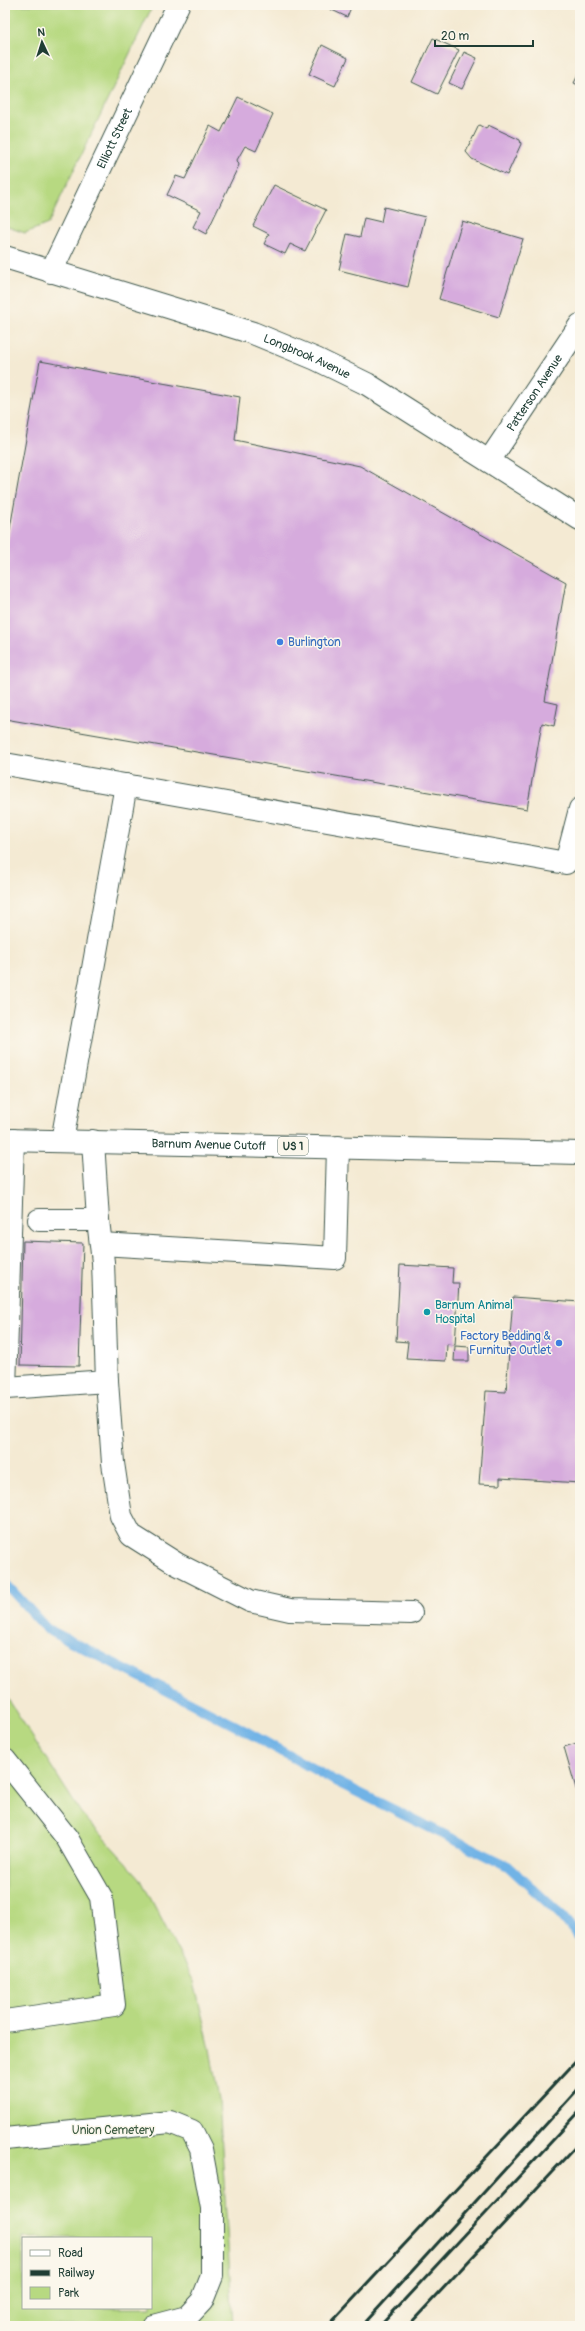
<svg xmlns="http://www.w3.org/2000/svg" width="585" height="2331" viewBox="0 0 585 2331" font-family="Pangolin,sans-serif">
<style>
.green{fill:#b7d981;stroke:#6b8b5a;fill-rule:evenodd}
.lines{fill:none;stroke-linecap:round;stroke-linejoin:round}
.stream{stroke:#71b3e6;stroke-width:10}
.building{fill:#d6abdd}
.minor-casing{stroke:#3f574c;stroke-width:24}
.major-casing{stroke:#3f574c;stroke-width:24}
.minor{stroke:#fff;stroke-width:22}
.major{stroke:#fff;stroke-width:22}
.rail{stroke:#1f3d34;stroke-width:3}
.shop-dot{fill:#3f7fe0;stroke:#fbf7ec;stroke-width:1.5}
.culture-dot{fill:#0f9aa8;stroke:#fbf7ec;stroke-width:1.5}
.labels{text-anchor:middle;dominant-baseline:central;stroke-width:3;stroke-linejoin:round;paint-order:stroke}
.shield{fill:#fbf7ec;stroke:#61756b;stroke-width:1}
.shield-label{font-size:11px;font-weight:bold;fill:#1f3d34}
.street-label{font-size:12px;fill:#1f3d34;stroke:#fbf7ec}
.shop-label{font-size:12px;fill:#366cbe;stroke:#fbf7ec;text-anchor:start}
.culture-label{font-size:12px;fill:#0d838f;stroke:#fbf7ec;text-anchor:start}
.park-label{font-size:12px;fill:#3d5c43;stroke:#fbf7ec}
</style>
<rect width="100%" height="100%" fill="#fbf7ec"/>
<filter id="ink" filterUnits="userSpaceOnUse"><feTurbulence type="fractalNoise" baseFrequency=".025" numOctaves="2"/><feDisplacementMap in="SourceGraphic" scale="8" xChannelSelector="R" yChannelSelector="G"/><feConvolveMatrix kernelMatrix="1 2 1 2 8 2 1 2 1" color-interpolation-filters="sRGB"/></filter>
<filter id="wash" filterUnits="userSpaceOnUse"><feTurbulence type="fractalNoise" baseFrequency=".012" numOctaves="4" result="noise"/><feDisplacementMap in="SourceGraphic" scale="16" xChannelSelector="R" yChannelSelector="G"/><feGaussianBlur stdDeviation="0.9" result="paint"/><feColorMatrix in="noise" values="0 0 0 0 0 0 0 0 0 0 0 0 0 0 0 0 0 1.4 0 .05"/><feComposite in="paint" operator="in"/></filter>
<g filter="url(#wash)">
<rect width="100%" height="100%" fill="#f4ead3"/>
<path class="green" d="M 5,5 L 153,5 L 48,224 L 25,233 L 5,226 Z
M 5,1694 L 81,1813 L 140,1878 L 194,1982 L 210,2049 L 219,2100 L 233,2326 L 5,2326 ZM 23,2238 L 151,2238 L 151,2308 L 23,2308 Z"/>
<g class="lines">
<path class="stream" d="M 5,1583 L 47,1629 L 240,1728 L 335,1781 L 508,1866 L 560,1914 L 580,1938"/>
</g>
<g id="blocks">
<path class="building" d="M 321,5 L 352,5 L 347,17 Z
M 433,38 L 459,50 L 437,94 L 412,82 Z
M 322,45 L 348,58 L 335,86 L 309,74 Z
M 464,52 L 477,58 L 462,89 L 449,83 Z
M 580,71 L 580,86 L 574,83 Z
M 238,97 L 273,114 L 256,151 L 245,146 L 237,160 L 239,165 L 206,234 L 193,227 L 201,211 L 167,195 L 176,176 L 185,179 L 210,126 L 221,132 Z
M 479,125 L 486,129 L 488,125 L 520,140 L 521,144 L 507,175 L 472,159 L 466,152 Z
M 274,185 L 326,210 L 305,251 L 290,244 L 285,254 L 264,244 L 269,234 L 253,226 Z
M 384,207 L 425,217 L 408,287 L 339,270 L 347,234 L 360,237 L 364,218 L 381,222 Z
M 462,221 L 523,239 L 499,317 L 439,299 Z
M 40,361 L 240,397 L 235,440 L 360,466 L 566,582 L 545,701 L 558,704 L 554,726 L 542,723 L 527,809 L 5,719 L 5,556 Z
M 23,1241 L 83,1243 L 79,1366 L 20,1365 Z
M 400,1265 L 453,1268 L 452,1283 L 459,1283 L 455,1345 L 447,1344 L 446,1361 L 406,1359 L 408,1342 L 396,1341 Z
M 513,1297 L 580,1302 L 580,1483 L 500,1478 L 500,1485 L 479,1484 L 486,1391 L 506,1392 Z
M 455,1346 L 469,1347 L 469,1361 L 454,1361 Z
M 580,1742 L 580,1791 L 577,1792 L 564,1747 Z"/>
</g>
</g>
<g filter="url(#ink)">
<use href="#blocks" fill-opacity="0" stroke="#3f574c" stroke-width="1"/>
<g class="lines">
<g class="minor-casing">
<g id="minor">
<path id="s1" d="M 5,257 L 253,333 L 316,359 L 367,384 L 580,519"/>
<path id="s2" d="M 51,272 L 178,5"/>
<path id="s3" d="M 489,461 L 580,325"/>
<path d="M 5,764 L 566,863 L 580,809"/>
<path d="M 62,1141 L 126,785"/>
<path d="M 39,1220 L 98,1220"/>
<path d="M 101,1244 L 335,1258 L 338,1147"/>
<path d="M 107,1381 L 113,1463 L 121,1516 L 131,1535 L 177,1564 L 250,1601 L 290,1610 L 411,1613"/>
<path d="M 5,1388 L 13,1140"/>
<path d="M 6,1388 L 107,1381 L 103,1262 L 98,1220 L 93,1141"/>
<path d="M 5,1760 L 67,1838 L 101,1897 L 114,2005 L 5,2021"/>
<path d="M 5,2139 L 170,2122 L 192,2131 L 201,2149 L 212,2208 L 212,2276 L 202,2301 L 187,2317 L 153,2326"/>
</g>
</g>
<g class="major-casing">
<g id="major">
<path id="s4" d="M 5,1140 L 580,1153"/>
</g>
</g>
<use href="#minor" class="minor"/>
<use href="#major" class="major"/>
<path class="rail" d="M 328,2326 L 580,2057
M 362,2326 L 580,2087
M 380,2326 L 580,2111
M 408,2326 L 580,2142"/>
</g>
</g>
<g class="shop-dot">
<circle cx="280" cy="642" r="4"/>
<circle cx="559" cy="1343" r="4"/>
</g>
<circle class="culture-dot" cx="427" cy="1312" r="4"/>
<g class="labels">
<rect class="shield" x="278" y="1137" width="30" height="18" rx="3"/>
<g class="shield-label">
<text x="293" y="1146">US 1</text>
</g>
<g class="street-label">
<text stroke="none"><textPath href="#s2" startOffset="148">Elliott Street</textPath></text>
<text stroke="none"><textPath href="#s1" startOffset="318">Longbrook Avenue</textPath></text>
<text stroke="none"><textPath href="#s3" startOffset="82">Patterson Avenue</textPath></text>
<text stroke="none"><textPath href="#s4" startOffset="204">Barnum Avenue Cutoff</textPath></text>
</g>
<g class="shop-label">
<text x="288" y="642">Burlington</text>
<text x="551" y="1336" text-anchor="end">Factory Bedding &amp;<tspan x="551" dy="14">Furniture Outlet</tspan></text>
</g>
<g class="culture-label">
<text x="435" y="1305">Barnum Animal<tspan x="435" dy="14">Hospital</tspan></text>
</g>
<g class="park-label">
<text x="113" y="2130">Union Cemetery</text>
</g>
</g>
<rect width="585" height="2331" fill="none" stroke="#fbf7ec" stroke-width="20"/>
<rect x="22" y="2237" width="130" height="72" fill="#fbf7ec" stroke="#a3ada2"/>
<rect x="30" y="2250" width="20" height="6" fill="#ffffff" stroke="#a3ada2"/>
<text x="58" y="2257" font-size="12" fill="#1f3d34">Road</text>
<rect x="30" y="2270" width="20" height="6" fill="#1f3d34" stroke="#a3ada2"/>
<text x="58" y="2277" font-size="12" fill="#1f3d34">Railway</text>
<rect x="30" y="2287" width="20" height="12" fill="#b7d981" stroke="#a3ada2"/>
<text x="58" y="2297" font-size="12" fill="#1f3d34">Park</text>
<g transform="translate(42 42) rotate(356)" stroke="#fbf7ec" stroke-width="3" paint-order="stroke">
<path d="M0-3L7 15L0 10L-7 15Z" fill="#1f3d34"/>
<text y="-6" font-size="11" font-weight="bold" text-anchor="middle" fill="#1f3d34">N</text>
</g>
<path d="M435 40v6h98v-6" fill="none" stroke="#1f3d34" stroke-width="2"/>
<text x="441" y="40" font-size="12" fill="#1f3d34" stroke="#fbf7ec" stroke-width="3" paint-order="stroke">20 m</text>
</svg>
